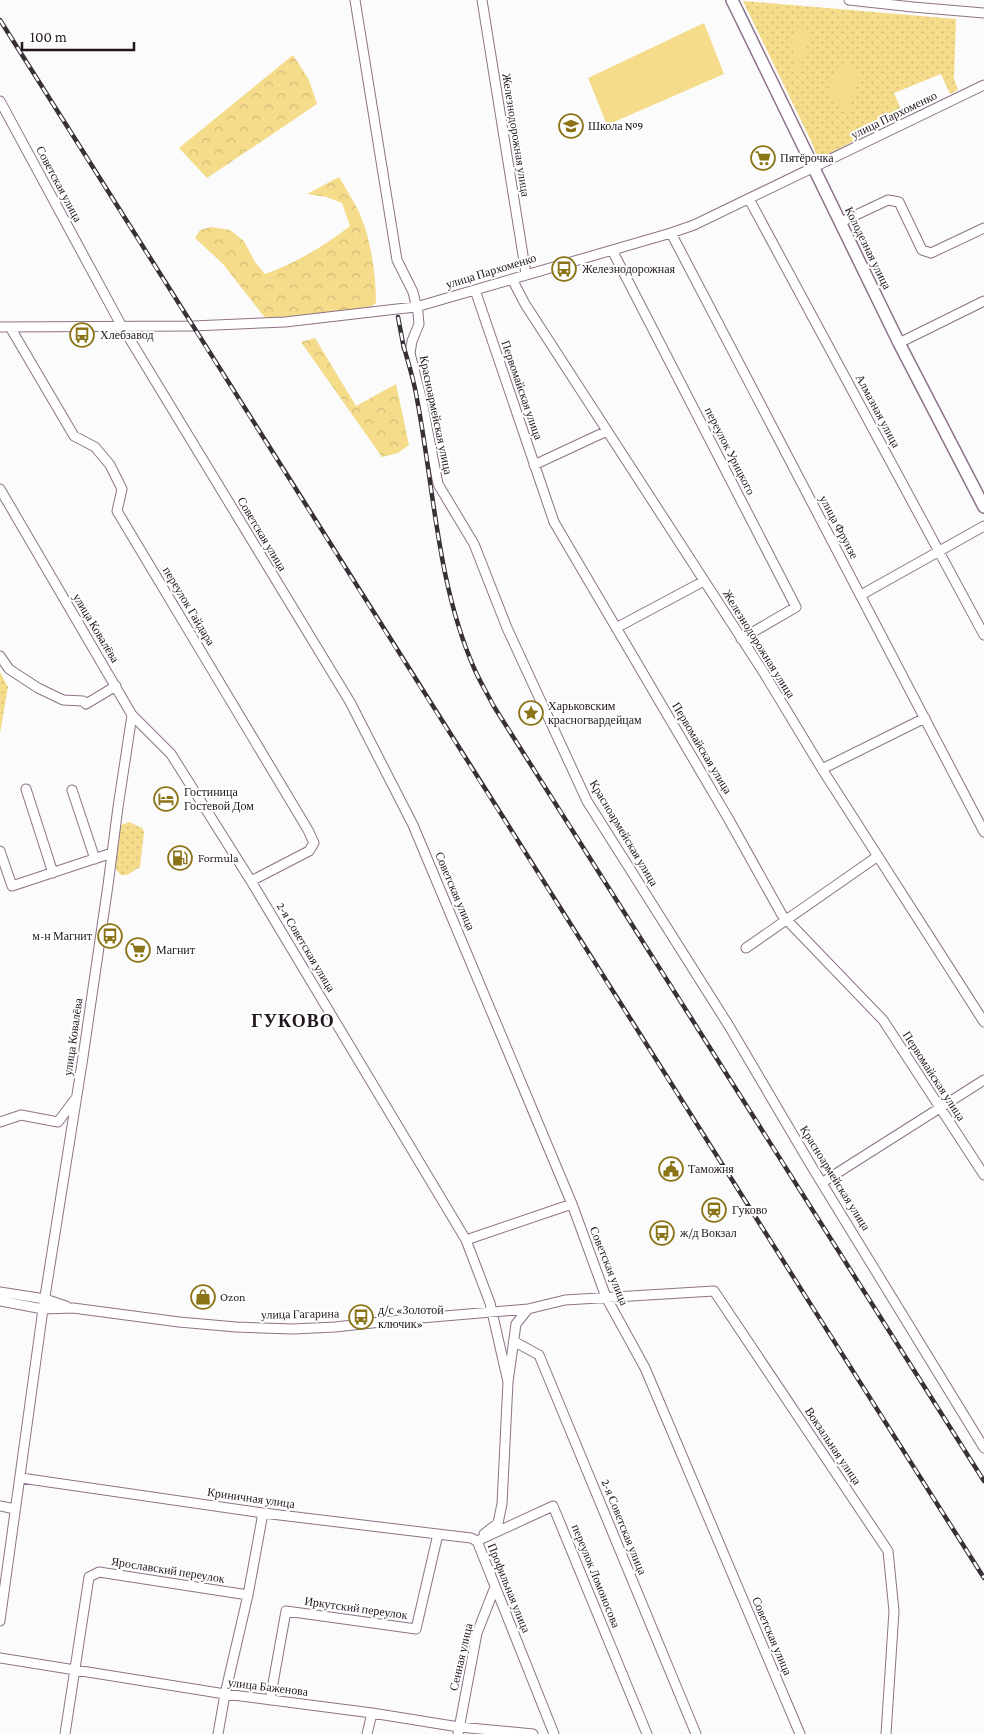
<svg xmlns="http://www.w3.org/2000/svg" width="984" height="1734" viewBox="0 0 984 1734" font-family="'Crimson Pro',serif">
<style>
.grass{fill:url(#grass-dots)}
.forest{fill:url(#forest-crowns)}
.garden{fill:#f4dc8b}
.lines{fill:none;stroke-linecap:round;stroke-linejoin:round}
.minor-casing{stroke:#8d728a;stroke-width:11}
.major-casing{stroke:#8d728a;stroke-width:14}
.minor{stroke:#fff;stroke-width:9}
.major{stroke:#fff;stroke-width:11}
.rail-casing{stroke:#382f37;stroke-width:4.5}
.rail{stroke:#fff;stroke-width:2.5;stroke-dasharray:8;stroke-linecap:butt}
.labels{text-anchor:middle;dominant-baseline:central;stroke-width:4;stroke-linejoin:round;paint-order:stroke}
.street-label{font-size:12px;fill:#211620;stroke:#fff}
.poi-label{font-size:12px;fill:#211620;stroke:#fff;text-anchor:start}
.district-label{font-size:18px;font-weight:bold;letter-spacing:1px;fill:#211620;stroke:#fff}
</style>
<defs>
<pattern id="grass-dots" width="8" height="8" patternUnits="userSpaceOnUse" patternTransform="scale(1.25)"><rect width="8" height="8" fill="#f4dc8b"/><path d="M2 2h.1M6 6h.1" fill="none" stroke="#d1bc78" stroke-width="1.8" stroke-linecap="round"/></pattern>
<pattern id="forest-crowns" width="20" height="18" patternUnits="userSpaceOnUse" patternTransform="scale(1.25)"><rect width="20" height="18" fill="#f4dc8b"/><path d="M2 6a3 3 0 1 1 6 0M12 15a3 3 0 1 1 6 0" fill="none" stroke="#d1bc78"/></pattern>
</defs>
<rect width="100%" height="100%" fill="#fbfbfb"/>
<path class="grass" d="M 743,1 L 956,19 L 954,79 L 958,90 L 950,94 L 941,74 L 894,93 L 904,116 L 818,159 L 812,143 Z
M 0,672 L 8,687 L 0,733 Z
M 129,822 L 142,828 L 144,832 L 140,867 L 127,875 L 121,875 L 113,866 L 119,826 Z"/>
<path class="forest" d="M 293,55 L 309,80 L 317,104 L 207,178 L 179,148 Z
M 339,177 C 346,189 354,201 360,214 C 371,240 376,275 376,303 L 367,310 L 266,319 L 223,264 L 195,238 L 200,230 L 211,227 L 230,230 L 244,241 L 255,262 L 265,274 C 296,263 324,246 350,226 L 342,203 L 326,197 L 307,194 Z
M 315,338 L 356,406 L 396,384 L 409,445 L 398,453 L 382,457 L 301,342 Z"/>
<path class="garden" d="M 704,23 L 724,74 L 607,125 L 588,78 Z
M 795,26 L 811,37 L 797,73 C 793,57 790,42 795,26 Z
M 851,65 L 860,73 L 848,110 L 827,95 L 838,67 Z"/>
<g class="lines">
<g class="minor-casing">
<path id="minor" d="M 355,0 L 397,260 L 413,292 L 418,313 L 419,324 L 412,341 L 410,353 L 422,401 L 438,484 L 474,544 L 507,628 L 587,801 L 729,1026 L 812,1167 L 984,1448
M 482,0 L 526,274
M 849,0 L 913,7 L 984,13
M 0,101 L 120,323 L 350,702 L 413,825 L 572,1204 L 606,1297 L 645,1368 L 800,1734
M 749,199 L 984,635
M 841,222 L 888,200 L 899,202 L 922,250 L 931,253 L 984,228
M 671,233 L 984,832
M 612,250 L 796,607 L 741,639
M 512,279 L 525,304 L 764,673 L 822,769 L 984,1022
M 475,290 L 554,522 L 728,818 L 782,915 L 883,1020 L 984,1175
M 0,327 L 193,326 L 285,322 L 397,309 L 416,307 L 671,233 L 694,225 L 984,85
M 10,327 L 74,436 L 95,447 L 110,465 L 122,489 L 117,511 L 308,830 L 314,843 L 309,851 L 251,881
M 899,343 L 984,301
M 534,465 L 607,431
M 0,489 L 132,715 L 118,807 L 108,885 L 83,1057 L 43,1309 L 0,1621
M 861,595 L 984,526
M 616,628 L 704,581
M 0,656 L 9,669 L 38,688 L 63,700 L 83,701 L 86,704 L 116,686
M 132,715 L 171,754 L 251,881 L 466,1240 L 490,1303 L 508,1382
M 822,769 L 925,718
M 26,789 L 53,873
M 72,790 L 95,859
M 0,851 L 12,886 L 112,853
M 746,948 L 878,856
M 0,1122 L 21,1115 L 58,1122 L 76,1098
M 823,1182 L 984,1080
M 466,1240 L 572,1204
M 0,1292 L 45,1299 L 66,1306
M 0,1301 L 43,1309 L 73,1308 L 179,1322 L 236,1327 L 293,1329 L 335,1327 L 409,1319 L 528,1309 L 565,1300 L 714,1291 L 888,1551 L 894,1611 L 886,1734
M 515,1342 L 539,1355 L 696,1734
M 21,1478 L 263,1513 L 471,1538 L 477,1541
M 0,1506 L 15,1509
M 484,1534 L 498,1523 L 502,1504 L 508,1382 L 516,1324 L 528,1309
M 477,1541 L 553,1506 L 647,1734
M 477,1541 L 554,1734
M 0,1658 L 225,1694 L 372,1713 L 459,1727 L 533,1734
M 270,1700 L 286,1611 L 416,1629 L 438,1534
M 65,1734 L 89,1577 L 99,1572 L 248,1595
M 218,1734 L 225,1694 L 248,1595 L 263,1513
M 367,1734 L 372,1713
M 458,1734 L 477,1633 L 495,1587"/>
</g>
<g class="major-casing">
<path id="major" d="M 732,0 L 899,343 L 984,507"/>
</g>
<use href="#minor" class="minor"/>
<use href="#major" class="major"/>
<g class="rail-casing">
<path id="rail" d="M 0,20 C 327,539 655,1059 984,1578
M 398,317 L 404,349
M 403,344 C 408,362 414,380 417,399 C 434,488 437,583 474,668 C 479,680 487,693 493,705 L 984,1481"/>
</g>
<use href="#rail" class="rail"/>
</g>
<defs>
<g id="school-ring" transform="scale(1.25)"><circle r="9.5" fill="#fff" stroke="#8b7317" stroke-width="1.5"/><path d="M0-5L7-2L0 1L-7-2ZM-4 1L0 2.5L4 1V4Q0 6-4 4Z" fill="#8b7317"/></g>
<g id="supermarket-ring" transform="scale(1.25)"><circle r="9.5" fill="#fff" stroke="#8b7317" stroke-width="1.5"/><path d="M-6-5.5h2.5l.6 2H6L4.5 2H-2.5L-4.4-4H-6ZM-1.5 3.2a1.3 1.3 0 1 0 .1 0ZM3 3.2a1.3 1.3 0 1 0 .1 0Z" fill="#8b7317"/></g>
<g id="bus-ring" transform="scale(1.25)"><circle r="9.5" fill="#fff" stroke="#8b7317" stroke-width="1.5"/><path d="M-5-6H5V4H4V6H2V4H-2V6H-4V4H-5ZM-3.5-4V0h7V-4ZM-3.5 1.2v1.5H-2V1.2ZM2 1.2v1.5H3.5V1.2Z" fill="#8b7317"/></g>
<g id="sight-ring" transform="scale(1.25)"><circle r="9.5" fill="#fff" stroke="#8b7317" stroke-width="1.5"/><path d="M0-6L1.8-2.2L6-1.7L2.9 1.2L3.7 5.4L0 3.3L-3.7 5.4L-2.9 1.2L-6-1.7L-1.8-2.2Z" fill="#8b7317"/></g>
<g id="hotel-ring" transform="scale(1.25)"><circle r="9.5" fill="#fff" stroke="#8b7317" stroke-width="1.5"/><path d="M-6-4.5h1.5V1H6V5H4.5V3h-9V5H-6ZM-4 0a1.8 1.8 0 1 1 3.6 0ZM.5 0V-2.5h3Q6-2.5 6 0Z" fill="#8b7317"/></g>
<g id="fuel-ring" transform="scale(1.25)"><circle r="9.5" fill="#fff" stroke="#8b7317" stroke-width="1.5"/><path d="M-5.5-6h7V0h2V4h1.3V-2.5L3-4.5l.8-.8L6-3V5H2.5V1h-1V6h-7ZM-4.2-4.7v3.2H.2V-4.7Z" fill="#8b7317"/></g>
<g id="civic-ring" transform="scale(1.25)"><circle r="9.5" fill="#fff" stroke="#8b7317" stroke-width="1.5"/><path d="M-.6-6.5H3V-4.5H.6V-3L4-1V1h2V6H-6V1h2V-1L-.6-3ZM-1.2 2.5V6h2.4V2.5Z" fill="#8b7317"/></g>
<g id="station-ring" transform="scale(1.25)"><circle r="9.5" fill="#fff" stroke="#8b7317" stroke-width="1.5"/><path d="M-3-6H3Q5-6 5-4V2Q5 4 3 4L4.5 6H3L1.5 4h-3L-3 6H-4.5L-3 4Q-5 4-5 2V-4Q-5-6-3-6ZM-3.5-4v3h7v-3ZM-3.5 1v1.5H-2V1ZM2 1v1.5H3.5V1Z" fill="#8b7317"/></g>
<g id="shop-ring" transform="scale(1.25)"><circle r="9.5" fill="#fff" stroke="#8b7317" stroke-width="1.5"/><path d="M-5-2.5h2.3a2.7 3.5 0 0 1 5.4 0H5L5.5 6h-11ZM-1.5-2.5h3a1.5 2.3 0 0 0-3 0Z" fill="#8b7317"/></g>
</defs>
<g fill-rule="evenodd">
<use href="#school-ring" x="571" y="126"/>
<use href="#supermarket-ring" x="763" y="158"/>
<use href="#bus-ring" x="564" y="269"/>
<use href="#bus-ring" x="82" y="335"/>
<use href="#sight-ring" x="531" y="713"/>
<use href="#hotel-ring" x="166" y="799"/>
<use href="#fuel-ring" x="180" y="858"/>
<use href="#bus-ring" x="110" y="936"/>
<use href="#supermarket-ring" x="138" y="950"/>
<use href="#civic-ring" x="671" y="1169"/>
<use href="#station-ring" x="714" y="1210"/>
<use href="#bus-ring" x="662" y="1233"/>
<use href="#shop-ring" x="203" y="1297"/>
<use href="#bus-ring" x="361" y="1317"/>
</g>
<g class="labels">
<g class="street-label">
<text transform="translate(894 115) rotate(-26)">улица Пархоменко</text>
<text transform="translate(516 135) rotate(81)">Железнодорожная улица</text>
<text transform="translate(59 184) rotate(62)">Советская улица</text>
<text transform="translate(868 248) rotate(64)">Колодезная улица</text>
<text transform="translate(491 271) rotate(-17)">улица Пархоменко</text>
<text transform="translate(522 390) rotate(71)">Первомайская улица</text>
<text transform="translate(878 411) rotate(62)">Алмазная улица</text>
<text transform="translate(436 415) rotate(78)">Красноармейская улица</text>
<text transform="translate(730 451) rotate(63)">переулок Урицкого</text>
<text transform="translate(839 527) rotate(62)">улица Фрунзе</text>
<text transform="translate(262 534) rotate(59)">Советская улица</text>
<text transform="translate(189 606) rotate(59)">переулок Гайдара</text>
<text transform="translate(96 628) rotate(59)">улица Ковалёва</text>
<text transform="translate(759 644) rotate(58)">Железнодорожная улица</text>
<text transform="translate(702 748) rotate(59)">Первомайская улица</text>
<text transform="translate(624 833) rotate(59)">Красноармейская улица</text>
<text transform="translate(455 891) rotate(67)">Советская улица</text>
<text transform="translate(306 947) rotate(59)">2-я Советская улица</text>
<text transform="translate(73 1037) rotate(-82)">улица Ковалёва</text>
<text transform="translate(934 1076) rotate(57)">Первомайская улица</text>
<text transform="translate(835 1178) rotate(58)">Красноармейская улица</text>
<text transform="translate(609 1266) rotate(68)">Советская улица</text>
<text transform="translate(300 1314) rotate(-1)">улица Гагарина</text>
<text transform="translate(833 1446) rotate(56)">Вокзальная улица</text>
<text transform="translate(251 1498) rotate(8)">Криничная улица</text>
<text transform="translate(624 1527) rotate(68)">2-я Советская улица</text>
<text transform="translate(168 1570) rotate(9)">Ярославский переулок</text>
<text transform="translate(596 1576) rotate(68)">переулок Ломоносова</text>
<text transform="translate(509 1588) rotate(68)">Профильная улица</text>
<text transform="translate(356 1608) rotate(8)">Иркутский переулок</text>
<text transform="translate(772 1636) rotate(67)">Советская улица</text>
<text transform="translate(461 1657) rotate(-77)">Сенная улица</text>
<text transform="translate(268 1687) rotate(7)">улица Баженова</text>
</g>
<g class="poi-label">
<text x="588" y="126">Школа №9</text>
<text x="780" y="158">Пятёрочка</text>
<text x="582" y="269">Железнодорожная</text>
<text x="100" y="335">Хлебзавод</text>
<text x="548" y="706">Харьковским<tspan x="548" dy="14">красногвардейцам</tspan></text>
<text x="184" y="792">Гостиница<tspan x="184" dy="14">Гостевой Дом</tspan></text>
<text x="198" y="858">Formula</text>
<text x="92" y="936" text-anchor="end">м-н Магнит</text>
<text x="156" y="950">Магнит</text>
<text x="688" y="1169">Таможня</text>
<text x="732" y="1210">Гуково</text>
<text x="680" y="1233">ж/д Вокзал</text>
<text x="220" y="1297">Ozon</text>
<text x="378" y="1310">д/с «Золотой<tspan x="378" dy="14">ключик»</tspan></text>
</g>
<g class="district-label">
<text x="293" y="1021">ГУКОВО</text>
</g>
</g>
<path d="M22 42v8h112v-8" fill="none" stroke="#211620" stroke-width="2.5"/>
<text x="30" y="42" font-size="15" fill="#211620" stroke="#ffffff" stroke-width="4" paint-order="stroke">100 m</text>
</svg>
